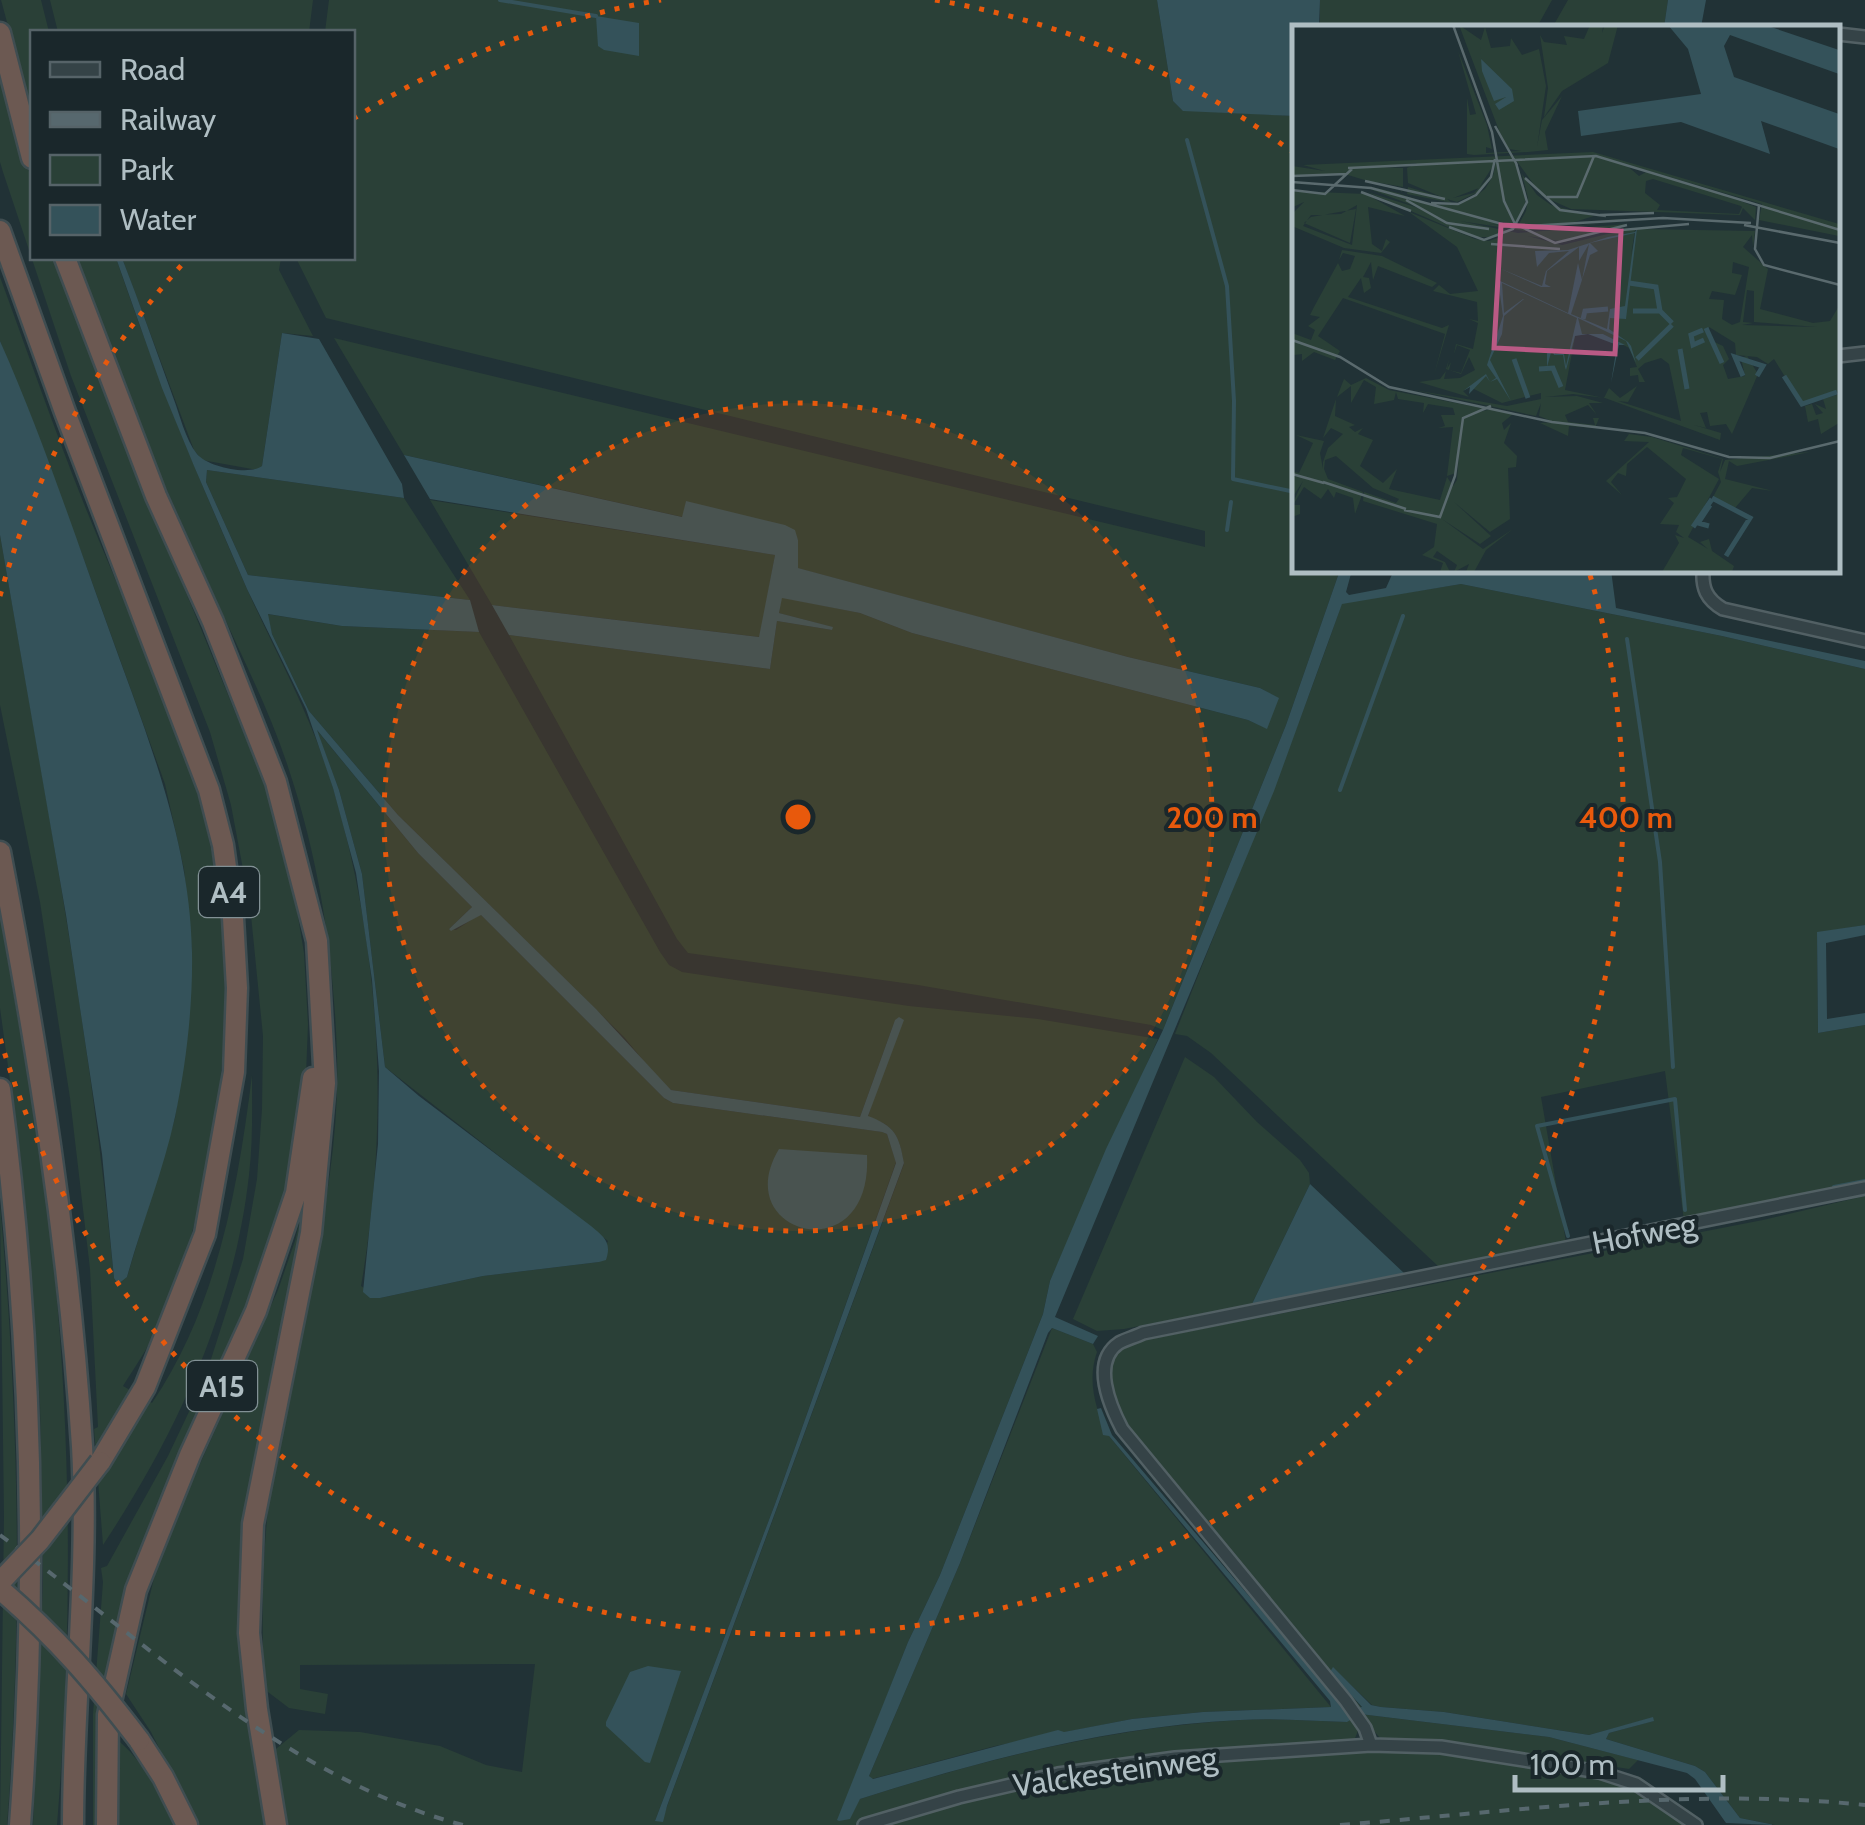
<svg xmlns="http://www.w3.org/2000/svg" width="1865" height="1825" viewBox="0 0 1865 1825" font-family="Cabin,sans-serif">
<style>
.green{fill:#2a4037}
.water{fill:#34525a}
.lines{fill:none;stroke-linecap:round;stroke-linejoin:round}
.stream{stroke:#34525a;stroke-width:4}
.street-casing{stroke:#526064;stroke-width:16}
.highway-casing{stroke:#3f4d51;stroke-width:25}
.street{stroke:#354347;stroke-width:11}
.highway{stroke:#6c5952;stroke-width:20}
.rail{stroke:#57686e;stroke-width:4;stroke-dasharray:10 10;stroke-linecap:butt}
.highway-bridge-casing{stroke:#3f4d51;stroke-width:25;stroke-linecap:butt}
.highway-bridge{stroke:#6c5952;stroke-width:20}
.ring{fill:none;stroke:#e8590c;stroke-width:5;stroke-dasharray:5 10}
.labels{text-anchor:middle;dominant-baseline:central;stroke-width:8;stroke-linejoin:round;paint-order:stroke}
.shield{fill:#1a272b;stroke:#829195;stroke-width:2.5}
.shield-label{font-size:30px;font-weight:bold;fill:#afbec3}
.street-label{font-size:32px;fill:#afbec3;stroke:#1a272b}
.inset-river{fill:none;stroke:#34525a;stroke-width:5}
.inset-road{fill:none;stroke:#5a6a6e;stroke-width:2.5}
.view{fill:#ba5a85;fill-opacity:0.15;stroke:#ba5a85;stroke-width:5}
.inset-edge{fill:none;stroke:#afbec3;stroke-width:5}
.centre{fill:#e8590c;stroke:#1a272b;stroke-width:5}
.ring-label{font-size:30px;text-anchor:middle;font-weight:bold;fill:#e8590c;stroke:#1a272b;stroke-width:8;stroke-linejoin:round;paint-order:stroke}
</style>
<rect width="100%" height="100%" fill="#213236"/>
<path class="green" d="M 1,0 L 41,0 L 49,32 L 32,32 L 32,114 Z
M 50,0 L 313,0 L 309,32 L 58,32 Z
M 329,0 L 1157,0 L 1173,101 L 1182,110 L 1295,116 L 1295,570 L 1340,570 L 1286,725 L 1163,1030 L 1151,1025 L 918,985 L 688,953 L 677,939 L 509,635 L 770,669 L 777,621 L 832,630 L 832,627 L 779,613 L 781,597 L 860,613 L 912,633 L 1248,720 L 1266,728 L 1278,698 L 1260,688 L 1128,657 L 797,568 L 798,539 L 686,502 L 683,517 L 404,455 L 334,338 L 1205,547 L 1205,531 L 326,318 L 297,260 L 352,258 L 352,32 L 325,32 Z
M 1320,0 L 1552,0 L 1537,27 L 1320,28 Z
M 1568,0 L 1668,0 L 1664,27 L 1552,28 Z
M 0,71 L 32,182 L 32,258 L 57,258 L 96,373 L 270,797 L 291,874 L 304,953 L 308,1024 L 305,1099 L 293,1180 L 269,1263 L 135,1582 L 102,1825 L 93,1825 L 93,1714 L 103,1582 L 101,1568 L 107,1566 L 168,1456 L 205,1378 L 243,1259 L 257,1179 L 262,1109 L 263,1036 L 248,885 L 246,885 L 231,805 L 210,732 L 71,376 L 3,172 L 0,162 Z
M 77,258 L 116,258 C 154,370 199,480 247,589 C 277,656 313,719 334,791 C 381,952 390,1120 361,1286 L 380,1298 L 483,1276 L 599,1262 L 608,1241 L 385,1067 L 362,874 L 339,790 L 316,729 L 418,853 L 472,907 L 449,929 L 456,930 L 480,914 L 664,1098 L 673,1103 L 882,1132 L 887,1134 L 896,1162 L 775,1504 L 655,1821 L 662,1820 L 904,1164 C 899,1136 895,1125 868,1117 L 895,1020 L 860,1117 L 671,1090 L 661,1082 L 624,1037 L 398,815 L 309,711 L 272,634 L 267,614 L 342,626 L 479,632 L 660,952 L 669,965 L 682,972 L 909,1006 L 1038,1019 L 1158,1039 L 1050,1281 L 1043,1314 L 940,1575 L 908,1642 L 842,1811 L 860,1799 C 982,1760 1111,1727 1240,1720 C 1275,1718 1311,1721 1346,1722 L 1352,1717 L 1359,1728 L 1354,1741 L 1057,1769 L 955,1793 L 855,1825 L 282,1825 L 271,1753 L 299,1730 L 360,1732 L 440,1746 L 486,1765 L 522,1772 L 535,1664 L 300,1665 L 300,1689 L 328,1694 L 325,1714 L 289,1708 L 264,1689 C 261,1611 262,1534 275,1457 C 297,1323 341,1191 337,1055 C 334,959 320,864 290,773 C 272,716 244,661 219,606 C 168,492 113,377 77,258 Z
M 122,258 L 281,258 L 279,270 L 313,336 L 282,333 L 262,466 L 257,470 L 202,460 L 194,450 Z
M 0,277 C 28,353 54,429 84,504 C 122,598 165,690 195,786 C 234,912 232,1041 207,1168 C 196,1223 182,1277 158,1327 C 148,1348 135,1367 123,1386 L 152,1403 C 217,1307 238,1188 252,1075 C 252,1109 253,1142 249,1175 C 234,1310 177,1433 103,1545 L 94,1429 L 98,1427 L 90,1269 L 70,1098 L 40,902 L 0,705 L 0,535 C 43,782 90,1028 114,1278 L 127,1277 L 175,1118 L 184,1058 L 192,952 L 184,869 L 165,784 L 80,549 L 0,341 Z
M 207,470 L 404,498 L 470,600 L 248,575 L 206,482 Z
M 430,500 L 775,555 L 760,637 L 492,605 Z
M 1461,584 L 1722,636 L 1865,669 L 1865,925 L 1817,933 L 1818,1033 L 1865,1025 L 1865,1184 L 1684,1221 L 1665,1071 L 1541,1097 L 1566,1242 L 1439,1267 L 1211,1053 L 1187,1036 L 1175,1034 C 1231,890 1292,749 1342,603 Z
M 0,914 C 17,1018 38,1123 50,1228 C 72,1427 73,1626 57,1825 L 33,1825 L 43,1584 L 40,1404 L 21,1161 L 0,1008 Z
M 1185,1057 L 1214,1077 L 1257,1122 L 1300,1160 L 1309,1173 L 1310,1184 L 1252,1304 L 1124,1329 L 1097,1331 L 1073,1319 Z
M 313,1166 L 247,1546 L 269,1825 L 198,1825 L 151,1732 L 126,1694 L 155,1574 L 190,1486 L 278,1290 L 295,1241 Z
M 1865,1196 L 1865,1825 L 1775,1825 L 1740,1818 L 1705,1772 L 1695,1766 L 1606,1739 L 1609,1733 L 1653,1721 L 1652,1718 L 1589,1735 L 1444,1712 L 1381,1707 L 1372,1705 L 1333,1668 L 1331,1672 L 1362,1708 L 1355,1708 L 1124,1427 C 1110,1392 1092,1357 1140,1341 L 1763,1220 Z
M 0,1205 C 19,1411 23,1618 7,1825 L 0,1825 L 4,1516 Z
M 1052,1328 L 1093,1344 L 1097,1352 C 1087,1380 1095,1410 1109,1436 L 1331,1707 L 1203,1712 L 1132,1719 L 995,1746 L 872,1779 L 869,1776 L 960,1563 Z
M 1360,1714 L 1549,1737 L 1638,1760 L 1629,1769 L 1449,1741 L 1380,1738 Z
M 120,1742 C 145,1764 160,1795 173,1825 L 118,1825 Z
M 1365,1751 C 1457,1751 1557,1757 1642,1795 C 1658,1802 1672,1816 1687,1825 L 879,1825 C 973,1795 1068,1776 1165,1764 C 1231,1755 1299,1755 1365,1751 Z"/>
<path class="water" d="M 1157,0 L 1320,0 L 1319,27 L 1295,28 L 1295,116 L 1183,111 L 1173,101 Z
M 1668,0 L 1706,0 L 1701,27 L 1664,27 Z
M 596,16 L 639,23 L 639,56 L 604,50 L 598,46 Z
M 116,258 L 122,258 C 140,304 156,350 173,397 C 180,415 185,439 197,454 C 208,467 249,476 262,466 L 282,333 L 319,339 L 402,484 L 404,498 L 207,470 L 206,482 L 248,575 L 470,600 L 479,632 L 342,626 L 268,614 L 272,634 L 309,711 L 398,815 L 596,1009 L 671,1090 L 860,1117 L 895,1020 L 899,1017 L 904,1020 L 868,1116 C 895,1126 899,1135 904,1163 L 667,1806 L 663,1822 L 655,1821 L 775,1504 L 896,1163 L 887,1134 L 882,1132 L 673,1103 L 664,1098 L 481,915 L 451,931 L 449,929 L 472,907 L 418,853 L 317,730 L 339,790 L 362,874 L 385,1067 L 419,1096 L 591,1226 C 604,1237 612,1242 606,1260 L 599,1262 L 483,1276 L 380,1298 L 370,1298 L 363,1292 L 378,1144 L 379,1071 L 372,980 L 356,873 L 333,788 L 306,709 L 247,589 L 194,466 L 162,388 Z
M 0,341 C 41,433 73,530 107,624 C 145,731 190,837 192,952 C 193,1006 186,1065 175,1117 C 163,1172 142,1223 127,1277 L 118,1284 L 114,1278 L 102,1154 L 66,915 L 0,535 Z
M 404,455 L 682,517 L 686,501 L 785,525 L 795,530 L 798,540 L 798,568 L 1128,657 L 1260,688 L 1279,698 L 1267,729 L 1248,720 L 912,633 L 860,613 L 782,598 L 779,613 L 833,627 L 832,630 L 777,621 L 770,669 L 509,635 L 492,605 L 759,637 L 775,555 L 430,499 Z
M 1340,570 L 1352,570 L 1346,592 L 1349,595 L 1386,588 L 1394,570 L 1611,570 L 1616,608 L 1865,661 L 1865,669 L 1722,636 L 1461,584 L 1342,604 L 1274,791 L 1055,1317 L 1098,1336 L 1093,1344 L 1052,1328 L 1048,1333 L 960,1563 L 869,1776 L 873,1779 L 1058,1730 L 1064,1732 L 1132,1719 L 1203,1712 L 1331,1707 L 1330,1701 L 1109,1436 L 1103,1435 L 1097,1409 L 1101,1408 L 1112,1435 L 1346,1710 L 1362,1707 L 1330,1672 L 1333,1667 L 1371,1705 L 1381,1707 L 1444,1712 L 1589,1735 L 1653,1717 L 1654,1721 L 1609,1733 L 1606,1739 L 1695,1766 L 1705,1772 L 1740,1818 L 1775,1825 L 1726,1823 L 1695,1779 L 1687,1773 L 1549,1737 L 1360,1714 L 1347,1722 C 1311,1721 1275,1718 1240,1720 C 1112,1726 982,1760 860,1799 L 850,1819 L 839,1821 L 837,1820 L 908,1642 L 940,1575 L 1043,1314 L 1050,1281 L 1106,1149 L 1163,1030 L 1286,725 Z
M 1865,925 L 1865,935 L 1826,943 L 1827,1019 L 1865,1013 L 1865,1025 L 1818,1033 L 1817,932 Z
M 779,1149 L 867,1155 C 873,1273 727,1235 779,1149 Z
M 1310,1184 L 1405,1274 L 1252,1304 Z
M 648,1666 L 681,1671 L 650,1763 L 645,1762 L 606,1726 L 606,1722 L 630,1672 Z"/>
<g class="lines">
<path class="stream" d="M 500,0 L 596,16
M 1187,140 L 1227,286 L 1234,401 L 1233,479 L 1295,492
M 1227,530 L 1231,502
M 1627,639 L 1660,862 L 1673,1067
M 1340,790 L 1403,616
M 1834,1187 L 1865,1181
M 1568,1236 L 1537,1126 L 1675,1099 L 1685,1210"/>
<g class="street-casing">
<path id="street" d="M 1838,34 L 1865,37
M 1838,356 L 1865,353
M 1703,570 C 1702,588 1706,599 1723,609 L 1865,641
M 1371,1745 L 1365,1728 L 1346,1701 L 1122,1429 C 1110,1406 1091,1362 1119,1343 C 1126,1339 1135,1337 1143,1333 L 1865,1188
M 864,1825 L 959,1797 L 1058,1774 L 1175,1758 L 1371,1745 L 1441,1747 L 1599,1772 L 1636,1784 L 1696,1825"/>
</g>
<g class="highway-casing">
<path id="highway" d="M 0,33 L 32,158
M 0,231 L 65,412 L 209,790 L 223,845 L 233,918 L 237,988 L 234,1072 L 205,1234 L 145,1387 L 100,1462
M 65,258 L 156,496 L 213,622 L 276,782 L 317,941 L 325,1083 L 311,1233 L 253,1524 L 249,1633 L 257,1709 L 276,1825
M 0,852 C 38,1050 69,1244 82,1446 C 89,1572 73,1699 73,1825
M 0,1089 C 32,1332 38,1580 20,1825
M 139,1740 L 163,1777 L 187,1825
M 107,1825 L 108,1715 L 136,1590 L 190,1455 L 256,1311 L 296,1193 L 313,1078"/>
</g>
<use href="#street" class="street"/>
<use href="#highway" class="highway"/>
<path class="rail" d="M 0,1535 C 145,1641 285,1778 463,1825
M 1340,1825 C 1515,1811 1690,1787 1865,1805"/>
<g class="highway-bridge-casing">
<path id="highway-bridge" d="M 0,1582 L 40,1540 L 100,1462
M 0,1589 C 57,1638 94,1681 139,1740"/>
</g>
<use href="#highway-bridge" class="highway-bridge"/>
</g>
<circle cx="798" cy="817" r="414" fill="#e8590c" fill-opacity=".12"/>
<g class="ring">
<circle cx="798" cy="817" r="414"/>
<path d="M0 596A828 828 0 0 1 188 258M353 119A828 828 0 0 1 661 0M935 0A828 828 0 0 1 1291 151M1590 575A828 828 0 1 1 0 1038"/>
</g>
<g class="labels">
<g class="shield">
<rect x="199" y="867" width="60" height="50" rx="8"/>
<rect x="187" y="1361" width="70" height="50" rx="8"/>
</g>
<g class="shield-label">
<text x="229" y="892">A4</text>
<text x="222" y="1386">A15</text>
</g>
<g class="street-label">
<text transform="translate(1644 1233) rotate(-11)">Hofweg</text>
<text transform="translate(1115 1771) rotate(-8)">Valckesteinweg</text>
</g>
</g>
<g transform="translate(1292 25)">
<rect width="548" height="548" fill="#213236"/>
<path d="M 167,0 L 189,15 L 193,2 L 199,23 L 218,21 L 219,13 L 230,30 L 247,24 L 254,61 L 245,122 L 250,95 L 270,71 L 253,107 L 256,125 L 236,127 L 182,130 L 175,129 L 175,73 L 178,90 L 184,89 L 166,26 L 195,100 L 200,124 L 194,122 L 194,128 L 229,126 L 217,124 L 208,108 ZM 298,0 L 311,1 L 310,8 L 313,0 L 326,0 L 316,38 L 270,66 L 252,92 L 256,63 L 248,10 L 252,17 L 275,20 L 272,11 L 292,14 ZM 301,127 L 547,199 L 547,211 L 467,195 L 470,179 L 333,139 L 347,151 L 356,146 L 460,178 L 443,174 L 464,182 L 463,195 L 451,183 L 448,190 L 279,184 L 250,171 L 224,135 L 234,168 L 232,187 L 224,198 L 215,184 L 223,199 L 197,195 L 202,198 L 237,201 L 227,199 L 234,186 L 236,173 L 230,149 L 245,170 L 259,180 L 302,191 L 276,199 L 317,195 L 353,193 L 243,202 L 194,199 L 245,204 L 337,196 L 233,206 L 168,196 L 226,208 L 335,199 L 273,217 L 236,211 L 270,220 L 344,202 L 337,204 L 343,205 L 339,230 L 345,204 L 463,206 L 461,222 L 460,210 L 451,222 L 476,244 L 468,284 L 521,298 L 538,296 L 547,281 L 547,366 L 510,379 L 482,334 L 476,339 L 465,332 L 444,330 L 443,318 L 417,302 L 416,314 L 431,321 L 437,334 L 431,340 L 436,354 L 453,351 L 449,333 L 455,331 L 466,349 L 440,409 L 434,399 L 418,401 L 415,387 L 408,388 L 414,403 L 402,400 L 429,408 L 428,415 L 313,373 L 281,369 L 253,372 L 285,371 L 311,378 L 297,378 L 305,390 L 296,380 L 273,390 L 276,397 L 303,400 L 301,393 L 307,393 L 303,403 L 277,401 L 276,411 L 248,398 L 262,397 L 247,391 L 249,378 L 244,391 L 122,365 L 215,381 L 249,374 L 249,368 L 210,378 L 178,362 L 171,366 L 177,372 L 127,357 L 148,354 L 154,346 L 152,354 L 168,353 L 183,345 L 177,332 L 169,349 L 154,344 L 157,334 L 155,344 L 159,337 L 157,345 L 169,348 L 178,325 L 165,320 L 162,329 L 164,319 L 181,324 L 186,298 L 177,294 L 186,296 L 185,277 L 141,266 L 147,260 L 158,269 L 186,266 L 165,222 L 117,187 L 183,214 L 197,216 L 208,212 L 179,212 L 75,167 L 133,185 L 75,163 L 116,173 L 76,161 L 106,168 L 139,180 L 166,179 L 181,173 L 193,164 L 201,151 L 204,136 L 187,163 L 161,173 L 182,168 L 199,150 L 188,166 L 165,177 L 155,174 L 160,178 L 115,169 L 116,162 L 152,173 L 116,158 L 115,143 L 125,138 L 87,142 L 111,143 L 111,162 L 83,157 L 112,167 L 56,150 L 0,150 L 0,141 L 33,146 L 11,140 ZM 361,154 L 449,181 L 450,182 L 447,189 L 365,185 L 368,180 L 353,168 L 354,156 ZM 441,237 L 457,242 L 448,297 L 440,300 L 430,294 L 432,275 L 417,274 L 420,266 L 443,270 L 450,250 L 440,248 ZM 455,265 L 462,266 L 462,297 L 525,302 L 450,300 L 461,298 L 451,297 ZM 286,296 L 289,309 L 311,309 L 337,323 L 345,342 L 338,343 L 338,351 L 346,350 L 347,357 L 353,357 L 346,344 L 353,338 L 369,333 L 377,339 L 389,396 L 326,376 L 336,377 L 345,361 L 328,373 L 317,363 L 312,373 L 273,365 ZM 0,166 L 74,169 L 113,191 L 76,182 L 80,219 L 90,226 L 94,214 L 98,217 L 89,228 L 52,223 L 0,201 L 0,189 L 12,177 L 1,182 ZM 65,180 L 60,220 L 11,201 L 19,190 L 49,189 ZM 64,184 L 58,218 L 12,198 L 19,192 ZM 50,225 L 90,231 L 145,258 L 140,262 L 86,241 L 81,255 L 79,237 L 71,252 L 77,253 L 79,263 L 72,268 L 69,253 L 56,272 L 150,303 L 157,300 L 142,350 L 153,309 L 51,273 L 26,311 L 48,326 L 43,335 L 22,327 L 10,336 L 10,329 L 2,330 L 1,338 L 0,308 L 19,315 L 23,305 L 16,301 L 28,292 L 18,290 L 22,282 L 46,238 L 50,246 L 58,244 L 63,231 L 51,228 L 47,235 ZM 74,353 L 97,365 L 195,384 L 186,387 L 201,384 L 234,392 L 221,389 L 210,398 L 212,405 L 219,398 L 212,418 L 225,431 L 224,442 L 216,443 L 218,494 L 198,507 L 162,477 L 199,511 L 188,519 L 150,494 L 191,524 L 221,504 L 194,525 L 182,547 L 174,547 L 177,539 L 162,547 L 165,540 L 145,526 L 141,532 L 153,537 L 158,547 L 148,547 L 151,538 L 130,530 L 142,522 L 145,499 L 71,476 L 72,467 L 104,478 L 107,474 L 81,463 L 44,431 L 33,435 L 32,444 L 36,454 L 71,467 L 63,489 L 61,473 L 44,467 L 42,473 L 36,464 L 29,474 L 12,462 L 1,480 L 8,480 L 8,489 L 0,492 L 0,480 L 11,456 L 0,473 L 0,452 L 5,451 L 0,446 L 7,448 L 21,418 L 4,410 L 32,416 L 28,428 L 31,444 L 31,437 L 36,423 L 51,409 L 39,403 L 31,413 L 44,374 L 43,391 L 63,400 L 57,402 L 63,407 L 71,403 L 66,409 L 81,415 L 68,441 L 91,458 L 105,444 L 97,464 L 148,475 L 155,452 L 161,461 L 165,455 L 167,428 L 164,448 L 155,451 L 161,402 L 146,403 L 153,401 L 149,390 L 163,390 L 161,383 L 136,379 L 131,388 L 132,378 L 106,374 L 104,367 L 102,375 L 82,379 L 84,362 L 72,355 L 59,378 L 59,361 L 45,372 L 52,354 L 59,360 ZM 547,369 L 547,398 L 529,409 L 526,394 L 516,397 L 513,381 L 520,379 L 524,390 L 531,388 L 523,379 L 534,384 L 531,374 ZM 337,409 L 360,412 L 431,434 L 428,447 L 433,435 L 518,427 L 445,441 L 437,436 L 433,454 L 481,466 L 460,463 L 443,483 L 421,472 L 429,457 L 426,447 L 430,434 L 391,423 L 389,430 L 427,454 L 396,512 L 416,524 L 408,517 L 417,514 L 420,526 L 442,541 L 440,547 L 370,547 L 387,518 L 383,510 L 392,513 L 384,507 L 387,500 L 368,499 L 382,478 L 376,473 L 385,472 L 398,446 L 394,454 L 355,422 L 335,439 L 334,451 L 326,448 L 319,457 L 330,470 L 314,456 L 357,417 L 332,416 Z" fill="#2a4037" fill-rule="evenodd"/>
<path d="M 376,0 L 473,0 L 547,25 L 547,49 L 438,10 L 432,21 L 442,52 L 547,89 L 547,124 L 469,96 L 478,129 L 389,97 L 289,111 L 286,86 L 409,69 L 396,24 ZM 188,21 L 189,34 L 220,64 L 222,76 L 207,85 L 203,79 L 214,72 L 202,76 L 190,46 ZM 345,204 L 334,294 L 318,293 L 317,304 L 336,317 L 339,321 L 344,338 L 334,316 L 286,293 L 290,309 L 311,309 L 333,320 L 327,320 L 319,358 L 325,320 L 296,309 L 283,311 L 274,345 L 273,342 L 271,330 L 262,330 L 260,324 L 255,342 L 255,323 L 261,323 L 263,329 L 272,329 L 274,341 L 285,293 L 210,258 L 212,288 L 231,274 L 232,274 L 212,291 L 210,309 L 198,335 L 219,376 L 205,354 L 198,357 L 194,351 L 177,369 L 178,362 L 171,366 L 194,349 L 198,357 L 204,353 L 195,340 L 211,291 L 206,255 L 276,288 L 286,238 L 290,255 L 297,219 L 287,236 L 287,222 L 255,246 L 253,259 L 259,262 L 249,262 L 207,243 L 250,261 L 254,246 L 277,226 L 257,228 L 245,242 L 243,226 L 276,225 L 316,212 L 343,207 ZM 343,208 L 333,281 L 318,284 L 315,304 L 279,289 L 298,230 L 306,226 L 298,218 Z" fill="#34525a" fill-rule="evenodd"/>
<path class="inset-river" d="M 337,258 L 364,262 L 368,286M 341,286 L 368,286 L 380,298M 291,294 L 293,286 L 316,284M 414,303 L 430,338M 411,305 L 399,310 L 401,320 L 412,315M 388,324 L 395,364M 222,334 L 236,373M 345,334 L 380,300M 247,344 L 261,343 L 269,362M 451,351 L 443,332 L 471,341 L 465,351M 492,351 L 510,379 L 545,367M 420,473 L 458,493 L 434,531M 417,501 L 406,498 L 418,480M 401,502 L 420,474"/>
<path class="inset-road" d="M 161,0 L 200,107 L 212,176 L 223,199 L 263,218 L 335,200M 203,101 L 225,140M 56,143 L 304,131 L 548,205M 0,151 L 55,149M 233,153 L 268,185 L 314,191M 73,156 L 153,174M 0,157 L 79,163 L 221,202 L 371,193 L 459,198M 0,165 L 33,169 L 60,144M 69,167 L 119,186M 255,172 L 285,172 L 302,131M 114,175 L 155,198 L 197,204M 139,178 L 166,179 L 184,170 L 199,152 L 203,134M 467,180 L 463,224 L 472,240 L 548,260M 308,190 L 362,188M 452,200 L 548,218M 157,202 L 192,215 L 221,204 L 235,177 L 224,138M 330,205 L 397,199M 199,219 L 268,224M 0,315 L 48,332 L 97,362 L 260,397 L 353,408 L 437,432 L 478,433 L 548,416M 0,449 L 32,458M 31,457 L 114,484M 112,485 L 148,492 L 163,451 L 171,393 L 199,381"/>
<path class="view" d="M 209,200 L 329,206 L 323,329 L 202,323 Z"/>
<rect width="548" height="548" class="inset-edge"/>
</g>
<circle cx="798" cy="817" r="15" class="centre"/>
<g class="ring-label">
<text x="1212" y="828">200 m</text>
<text x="1626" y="828">400 m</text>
</g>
<rect x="30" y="30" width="325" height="230" fill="#1a272b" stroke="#566368" stroke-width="2.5"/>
<rect x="50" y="62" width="50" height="15" fill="#354347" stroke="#566368" stroke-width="2.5"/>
<text x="120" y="80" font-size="30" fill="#afbec3">Road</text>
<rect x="50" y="112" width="50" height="15" fill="#57686e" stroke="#566368" stroke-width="2.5"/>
<text x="120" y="130" font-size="30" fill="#afbec3">Railway</text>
<rect x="50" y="155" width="50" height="30" fill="#2a4037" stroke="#566368" stroke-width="2.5"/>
<text x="120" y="180" font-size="30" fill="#afbec3">Park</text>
<rect x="50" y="205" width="50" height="30" fill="#34525a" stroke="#566368" stroke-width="2.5"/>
<text x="120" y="230" font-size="30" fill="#afbec3">Water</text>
<path d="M1515 1775v15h208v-15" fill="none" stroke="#afbec3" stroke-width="5"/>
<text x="1530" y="1775" font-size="30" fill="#afbec3" stroke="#1a272b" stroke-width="8" paint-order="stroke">100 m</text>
</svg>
